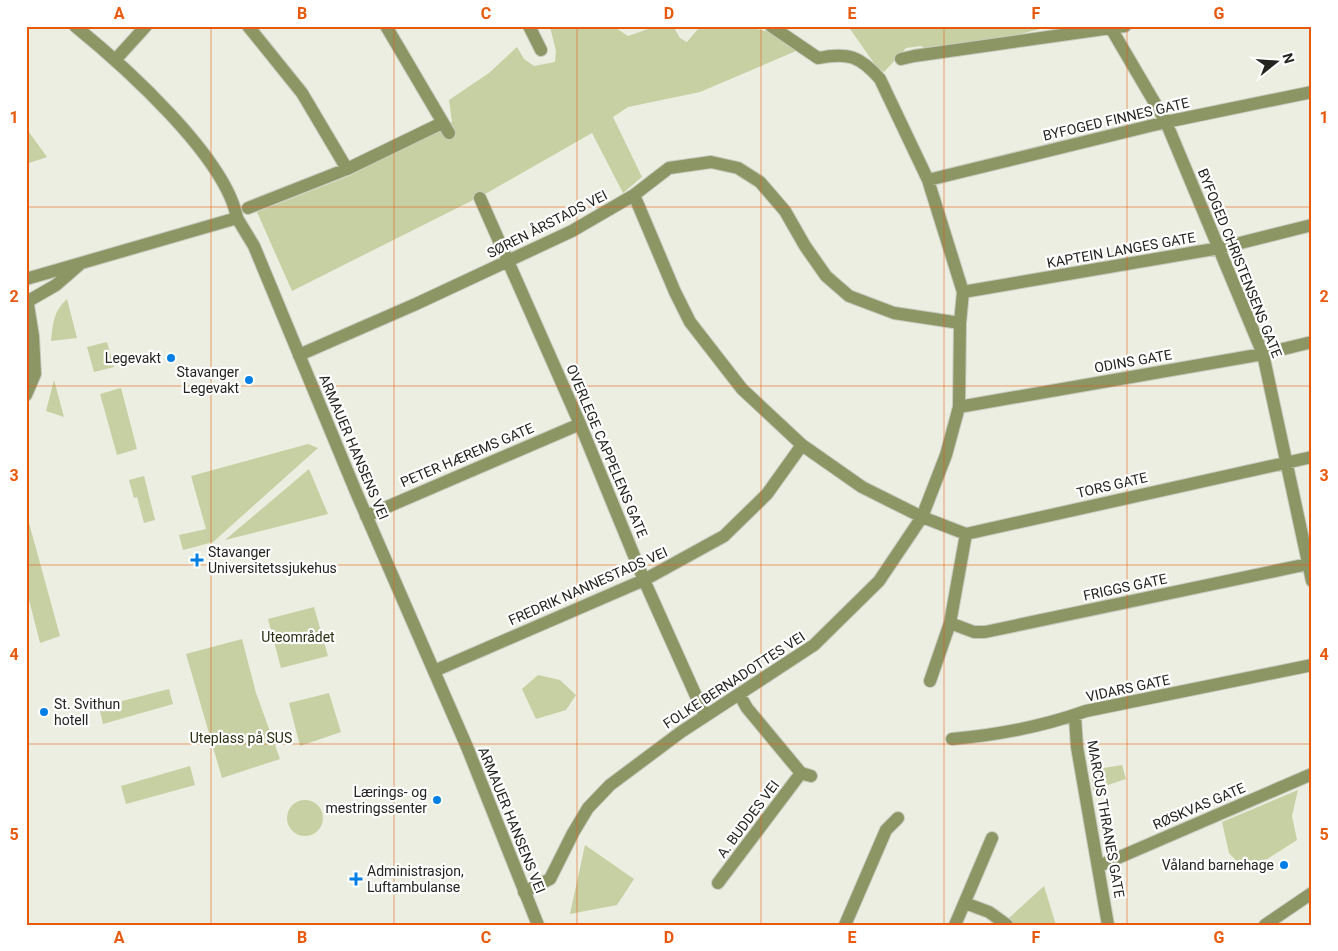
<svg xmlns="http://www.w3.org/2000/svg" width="1338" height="951" viewBox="0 0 1338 951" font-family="Roboto,sans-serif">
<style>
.green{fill:#c7d0a3}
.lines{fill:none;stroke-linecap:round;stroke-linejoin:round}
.minor-casing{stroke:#c7cabd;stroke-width:14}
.tertiary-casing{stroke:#c7cabd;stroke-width:14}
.minor{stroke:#8c9665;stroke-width:12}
.tertiary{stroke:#8c9665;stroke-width:12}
.grid{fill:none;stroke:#e8590c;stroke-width:1;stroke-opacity:0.55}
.poi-dot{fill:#047fe6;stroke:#fff;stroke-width:2}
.labels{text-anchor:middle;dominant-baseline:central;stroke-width:4.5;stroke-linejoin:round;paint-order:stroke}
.street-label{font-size:14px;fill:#23241f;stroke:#fff}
.poi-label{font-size:14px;fill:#23241f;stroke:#fff;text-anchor:end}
.park-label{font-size:14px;fill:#2a2f10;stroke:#fff}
.neatline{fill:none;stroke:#e8590c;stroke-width:2}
.grid-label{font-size:16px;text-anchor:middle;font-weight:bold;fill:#e8590c}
</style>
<rect width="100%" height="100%" fill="#ebeee0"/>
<path class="green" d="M 613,26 L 628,36 L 657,26 L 673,26 L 680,38 L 687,42 L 697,30 L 706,26 L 743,26 L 775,33 L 796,51 L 700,92 L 628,107 L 613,117 L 642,177 L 623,193 L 592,133 L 487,193 L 292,291 L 257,212 L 349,176 L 452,122 L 449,100 L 489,73 L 517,47 L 524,59 L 534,66 L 555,62 L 556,51 L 550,27 Z
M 848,26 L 1048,26 L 1048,27 L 1024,33 L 1011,40 L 926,49 L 921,46 L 906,48 L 884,72 L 878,69 Z
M 26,128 L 47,157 L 26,164 Z
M 67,299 L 77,338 L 51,341 C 53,324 53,312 67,299 Z
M 107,342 L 114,367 L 94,372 L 87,347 Z
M 54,380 L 64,417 L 46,411 Z
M 121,388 L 137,449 L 117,455 L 100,394 Z
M 308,444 L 318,448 L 213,542 L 183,550 L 179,535 L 206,529 L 191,476 Z
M 309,469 L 328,514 L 225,540 Z
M 144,476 L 155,520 L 144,523 L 137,497 L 134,498 L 129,480 Z
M 26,512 L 60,636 L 40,643 L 26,588 Z
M 314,607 L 328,656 L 281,668 L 268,619 Z
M 242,639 L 256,693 L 280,759 L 222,778 L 186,654 Z
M 538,675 L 560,680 L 576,695 L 566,710 L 536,719 L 522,689 Z
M 169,689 L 173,704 L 103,724 L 99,707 Z
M 329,693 L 341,732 L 300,746 L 289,703 Z
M 1122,765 L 1126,779 L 1093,790 L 1091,770 Z
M 190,766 L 195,785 L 126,804 L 121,786 Z
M 1298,790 L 1292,816 L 1297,840 L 1247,872 L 1229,853 L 1222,822 Z
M287 818a18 18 0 1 1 36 0a18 18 0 1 1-36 0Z
M 585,845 L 634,879 L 617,905 L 570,914 Z
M 1044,886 L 1056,925 L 1013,925 L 1009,918 Z"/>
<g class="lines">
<g class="minor-casing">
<path id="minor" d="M 75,26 C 123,65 226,157 237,218
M 248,26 L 302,93 L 347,169
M 386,26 L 449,133
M 529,26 L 541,50
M 1112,30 L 1166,122 L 1263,354 L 1312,581
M 116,59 L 146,26
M 901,59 L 914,56 L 1125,26
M 928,180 L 1166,122 L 1312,92
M 634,195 L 675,292 L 690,322 L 742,389 L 802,445 L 862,487 L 922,517 L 966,534 L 1312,457
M 480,198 L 580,424 L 644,580 L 705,716
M 248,208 L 347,169 L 442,123
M 963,292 L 1220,248 L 1312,225
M 299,355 L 416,304 L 572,231 L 634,195 L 669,168 L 711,162 L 738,168 L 760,182 L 785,211 L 805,246 L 826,276 L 849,296 L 894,313 L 960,323
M 26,395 L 35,374 L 33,336 L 28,305
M 959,407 L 1263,354 L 1312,342
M 366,516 L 580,424
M 966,534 L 950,623 L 974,632 L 985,632 L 1308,564
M 434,671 L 644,580 L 724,536 L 767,494 L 802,445
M 930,681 L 950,623
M 739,694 L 747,708 L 801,773 L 811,776
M 1075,717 L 1077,747 L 1108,925
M 952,739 C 997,735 1044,726 1086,711 L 1312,665
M 1099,866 L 1312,774
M 718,883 L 801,773
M 524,892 L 550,879 L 573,833 L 588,808 L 610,785 L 681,732 L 814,645 L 879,581 L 922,517 L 946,455 L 959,407 L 960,323 L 963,292 L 928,180 L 880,79 C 860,56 848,52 818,58 L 771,26
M 965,903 L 989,912 L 1007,925
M 845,925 L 886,830 L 898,818
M 955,925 L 992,838"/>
</g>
<g class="tertiary-casing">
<path id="tertiary" d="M 26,279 L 237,218 L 254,246 L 356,492 L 467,747 L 538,925
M 30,300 L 56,285 L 79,265
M 1265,925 L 1312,893"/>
</g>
<use href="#minor" class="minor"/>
<use href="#tertiary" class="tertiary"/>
</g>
<path class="grid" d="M 211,26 L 211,925M 394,26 L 394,925M 577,26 L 577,925M 761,26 L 761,925M 944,26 L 944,925M 1127,26 L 1127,925M 26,207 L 1312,207M 26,386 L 1312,386M 26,565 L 1312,565M 26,744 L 1312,744"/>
<g class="poi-dot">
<circle cx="171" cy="358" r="5"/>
<circle cx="249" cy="380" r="5"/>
<path d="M194.5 552.5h5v5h5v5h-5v5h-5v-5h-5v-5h5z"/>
<circle cx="44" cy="712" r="5"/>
<circle cx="437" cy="800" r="5"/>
<circle cx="1284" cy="865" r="5"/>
<path d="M353.5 871.5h5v5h5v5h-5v5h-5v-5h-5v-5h5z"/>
</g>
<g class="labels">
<g class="street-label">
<text transform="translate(1116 119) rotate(-13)">BYFOGED FINNES GATE</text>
<text transform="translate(547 224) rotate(-27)">SØREN ÅRSTADS VEI</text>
<text transform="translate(1121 250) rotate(-10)">KAPTEIN LANGES GATE</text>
<text transform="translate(1240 263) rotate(68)">BYFOGED CHRISTENSENS GATE</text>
<text transform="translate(1133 361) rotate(-10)">ODINS GATE</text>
<text transform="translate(354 447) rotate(67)">ARMAUER HANSENS VEI</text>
<text transform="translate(607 451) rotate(67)">OVERLEGE CAPPELENS GATE</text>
<text transform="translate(467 455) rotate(-23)">PETER HÆREMS GATE</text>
<text transform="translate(1112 485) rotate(-13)">TORS GATE</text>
<text transform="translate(588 586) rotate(-24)">FREDRIK NANNESTADS VEI</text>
<text transform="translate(1125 587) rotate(-12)">FRIGGS GATE</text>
<text transform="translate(734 680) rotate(-33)">FOLKE BERNADOTTES VEI</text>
<text transform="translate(1128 688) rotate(-12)">VIDARS GATE</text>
<text transform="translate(1199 806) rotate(-23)">RØSKVAS GATE</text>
<text transform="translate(748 819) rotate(-53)">A. BUDDES VEI</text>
<text transform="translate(1106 819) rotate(80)">MARCUS THRANES GATE</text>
<text transform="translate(512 820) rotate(68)">ARMAUER HANSENS VEI</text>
</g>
<g class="poi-label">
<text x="161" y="358">Legevakt</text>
<text x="239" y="372">Stavanger<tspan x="239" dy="16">Legevakt</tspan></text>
<text x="208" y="552" text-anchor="start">Stavanger<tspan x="208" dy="16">Universitetssjukehus</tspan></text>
<text x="54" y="704" text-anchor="start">St. Svithun<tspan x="54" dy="16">hotell</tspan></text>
<text x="427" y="792">Lærings- og<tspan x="427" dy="16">mestringssenter</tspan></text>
<text x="1274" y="865">Våland barnehage</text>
<text x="367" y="871" text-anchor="start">Administrasjon,<tspan x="367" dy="16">Luftambulanse</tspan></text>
</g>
<g class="park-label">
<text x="298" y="637">Uteområdet</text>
<text x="241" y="738">Uteplass på SUS</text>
</g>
</g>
<rect width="1338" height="951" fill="none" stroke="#ffffff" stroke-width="55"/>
<g transform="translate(1276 62) rotate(73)" stroke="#ffffff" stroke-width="4" paint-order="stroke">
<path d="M0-4L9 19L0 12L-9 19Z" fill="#23241f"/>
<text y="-8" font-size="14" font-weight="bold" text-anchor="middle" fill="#23241f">N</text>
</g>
<rect x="28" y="28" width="1282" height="896" class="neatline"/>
<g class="grid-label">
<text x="119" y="19">A</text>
<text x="302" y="19">B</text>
<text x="486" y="19">C</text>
<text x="669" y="19">D</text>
<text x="852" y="19">E</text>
<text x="1036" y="19">F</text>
<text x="1219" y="19">G</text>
<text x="14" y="123">1</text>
<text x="1324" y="123">1</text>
<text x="14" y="302">2</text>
<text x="1324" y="302">2</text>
<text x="14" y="481">3</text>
<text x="1324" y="481">3</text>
<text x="14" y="660">4</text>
<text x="1324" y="660">4</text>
<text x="14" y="840">5</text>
<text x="1324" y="840">5</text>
<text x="119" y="943">A</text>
<text x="302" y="943">B</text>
<text x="486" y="943">C</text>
<text x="669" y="943">D</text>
<text x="852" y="943">E</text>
<text x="1036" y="943">F</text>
<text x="1219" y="943">G</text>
</g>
</svg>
